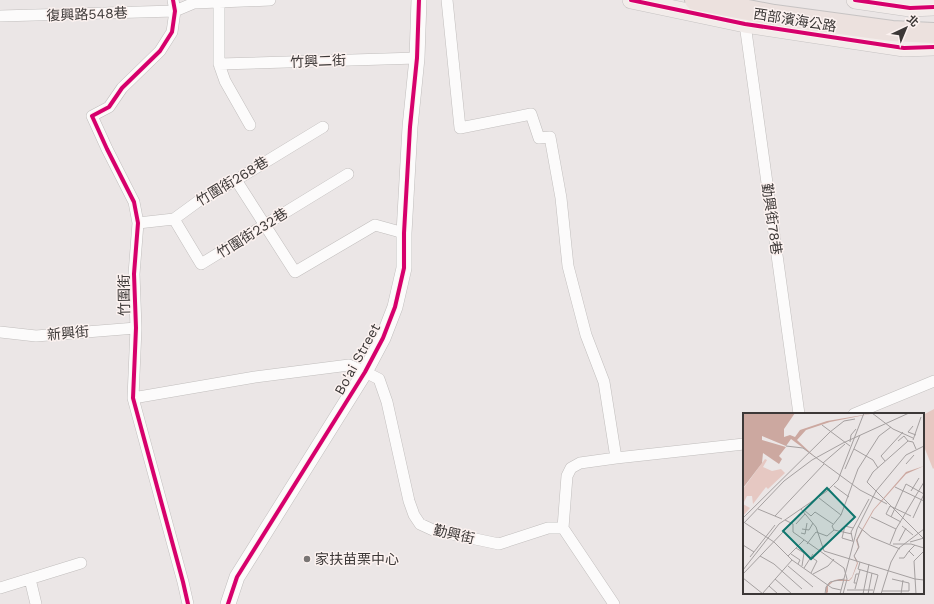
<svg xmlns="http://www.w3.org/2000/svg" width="934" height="604" viewBox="0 0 934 604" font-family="'Work Sans','Noto Sans TC',sans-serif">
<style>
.green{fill:#e6c8c2}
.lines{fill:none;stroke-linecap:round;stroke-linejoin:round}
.street-casing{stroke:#c1bebd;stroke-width:12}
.secondary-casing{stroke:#c1bebd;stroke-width:16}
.primary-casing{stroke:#c6c3c3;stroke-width:18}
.highway-casing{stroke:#c6c3c3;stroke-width:22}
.street{stroke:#fcfbfb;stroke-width:11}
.secondary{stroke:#fcfbfb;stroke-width:15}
.primary{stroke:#f2ecea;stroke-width:17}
.highway{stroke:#ece1de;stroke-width:20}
.cycleway-casing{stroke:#fcf2f0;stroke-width:6}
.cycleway{stroke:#d6006c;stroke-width:4}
.poi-dot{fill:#797574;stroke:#fcf2f0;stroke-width:1.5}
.labels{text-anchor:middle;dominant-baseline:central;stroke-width:3;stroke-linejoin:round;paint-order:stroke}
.street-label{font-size:14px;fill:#3c3837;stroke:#fcf2f0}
.poi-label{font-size:14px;fill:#3c3837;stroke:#fcf2f0;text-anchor:start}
.inset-road{fill:none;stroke:#a5a0a0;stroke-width:1}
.view{fill:#0f766e;fill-opacity:0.15;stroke:#0f766e;stroke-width:2}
.inset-edge{fill:none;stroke:#3c3837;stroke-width:2}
</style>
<rect width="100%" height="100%" fill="#ebe6e6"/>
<path class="green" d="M 934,409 L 934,468 L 933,469 L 923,444 L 923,415 Z"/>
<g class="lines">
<g class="street-casing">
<path id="street" d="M 173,0 L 175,11 L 172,32 L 160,51 L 122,88 L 109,107 L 92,116 L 107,149 L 134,202 L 138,223 L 134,274 L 136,328 L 133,398 L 183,582 L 188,604
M 447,0 L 460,128 L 531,114 L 539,138 L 550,137 L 561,198 L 568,266 L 586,335 L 604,382 L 616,458
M 219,3 L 219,64 L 225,81 L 250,125
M 0,16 L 175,11 L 194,3 L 270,0
M 745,24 L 799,414
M 219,64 L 417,58
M 236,180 L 295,272 L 375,225 L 404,233
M 174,219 L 201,264 L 348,174
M 138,223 L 174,219 L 200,200 L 236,180 L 323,127
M 0,332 L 36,336 L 136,328
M 133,398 L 255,377 L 349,365 L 365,372 L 379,379 L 387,402 L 409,501 L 414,515 L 420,524 L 433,530 L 499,544 L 548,528 L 563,528
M 854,414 L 934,381
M 563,528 L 567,476 L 571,468 L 580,463 L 616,458 L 744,444
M 563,528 L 614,604
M 30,579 L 36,604
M 0,588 L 81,563"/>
</g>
<g class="secondary-casing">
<path id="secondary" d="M 228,604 L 237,577 L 365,372 L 383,338 L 395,307 L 404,268 L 404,233 L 410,127 L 417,58 L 419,0"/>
</g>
<g class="primary-casing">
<path id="primary" d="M 631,0 L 745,24 L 811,34 L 904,48 L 934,47
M 855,0 L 910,8 L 934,7"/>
</g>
<g class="highway-casing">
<path id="highway" d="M 695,0 L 774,15 L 892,31 L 934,33"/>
</g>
<use href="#street" class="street"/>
<use href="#secondary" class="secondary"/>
<use href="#primary" class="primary"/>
<use href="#highway" class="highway"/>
<g class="cycleway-casing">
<path id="cycleway" d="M 173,0 L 175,11 L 172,32 L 160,51 L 122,88 L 109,107 L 92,116 L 107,149 L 134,202 L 138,223 L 134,274 L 136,328 L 133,398 L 183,582 L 188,604
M 631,0 L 745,24 L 811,34 L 904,48 L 934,47
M 855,0 L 910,8 L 934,7
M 228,604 L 237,577 L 365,372 L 383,338 L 395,307 L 404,268 L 404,233 L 410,127 L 417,58 L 419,0"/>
</g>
<use href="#cycleway" class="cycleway"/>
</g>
<circle class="poi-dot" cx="307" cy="559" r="4"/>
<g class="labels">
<g class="street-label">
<text transform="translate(87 14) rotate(-2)">復興路548巷</text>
<text transform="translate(795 20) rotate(9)">西部濱海公路</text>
<text transform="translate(318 61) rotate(-2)">竹興二街</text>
<text transform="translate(232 181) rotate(-31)">竹圍街268巷</text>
<text transform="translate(772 219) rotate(82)">勤興街78巷</text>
<text transform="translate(252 233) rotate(-32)">竹圍街232巷</text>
<text transform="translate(124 295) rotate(-91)">竹圍街</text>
<text transform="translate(68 333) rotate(-5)">新興街</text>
<text transform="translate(357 359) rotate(-61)">Bo'ai Street</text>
<text transform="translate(454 534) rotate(13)">勤興街</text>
</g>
<g class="poi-label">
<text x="315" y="559">家扶苗栗中心</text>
</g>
</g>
<g transform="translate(743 413)">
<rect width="181" height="181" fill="#ebe6e6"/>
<path d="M 22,46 L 24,47 L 20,54 L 29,58 L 38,56 L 42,60 L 25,76 L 23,74 L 10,91 L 9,83 L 4,83 L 0,91 L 7,95 L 0,103 L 0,76 Z" fill="#e6c8c2"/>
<path d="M 0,0 L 52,0 L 41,16 L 41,24 L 47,22 L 52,24 L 57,17 L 84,8 L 132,0 L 87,9 L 63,17 L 54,27 L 71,43 L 48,26 L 43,33 L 19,23 L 19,27 L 43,34 L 36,43 L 39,46 L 36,51 L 20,40 L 19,50 L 0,75 ZM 181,53 L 163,61 L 131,97 L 114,127 L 116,134 L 111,143 L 115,150 L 109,165 L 106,168 L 91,168 L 85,173 L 85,179 L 83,181 L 83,174 L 86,170 L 92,167 L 97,166 L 106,167 L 109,164 L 114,150 L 111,144 L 115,134 L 113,127 L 130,97 L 163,59 Z" fill="#cca8a0"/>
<path class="inset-road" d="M 129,0 L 150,16 L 170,25M 79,12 L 107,33M 170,13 L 165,19 L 173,22M 170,27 L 178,4M 155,28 L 161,23 L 165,28M 107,29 L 108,22 L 113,16M 43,33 L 60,35 L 117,77 L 144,91M 111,36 L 130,47 L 135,55M 173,36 L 170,29 L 165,28 L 130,59 L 124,69 L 181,126M 142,48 L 138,43 L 160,19M 80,50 L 102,31M 163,51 L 171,42M 102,56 L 117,22M 91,73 L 106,84M 152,74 L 181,88M 168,78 L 176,65M 76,85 L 98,102 L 89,113 L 91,117M 15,96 L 39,106M 58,96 L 73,114 L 81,138 L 172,166 L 181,167M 143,101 L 147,93 L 168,103M 143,101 L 158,109M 98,102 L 115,56 L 136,23 L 148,14M 32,103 L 81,51M 128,104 L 153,116M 148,104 L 163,71 L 181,81M 0,105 L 87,19 L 101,8 L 112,6M 170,105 L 181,81M 42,107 L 50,111 L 50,119 L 101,155 L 104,166 L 100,181M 2,110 L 31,129 L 49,147 L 89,175 L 98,177M 0,111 L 41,68 L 69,47 L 100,30 L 166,0M 53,111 L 62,101M 115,113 L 128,124 L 157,136M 159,113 L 170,122M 59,116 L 66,117 L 70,110M 91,117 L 109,121M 58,120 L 62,121 L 64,110M 109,128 L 99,125 L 102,113 L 110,115M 156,128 L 163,115M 110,129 L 108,119 L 126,86M 167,129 L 181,125M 64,131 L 73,119 L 84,123 L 91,117M 147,131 L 153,116 L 181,69M 150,131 L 168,131 L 181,135M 0,132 L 11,139M 53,135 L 61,140 L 59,153M 48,141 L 57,147 L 55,151M 17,143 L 31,151 L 59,176M 45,143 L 61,127M 171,143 L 166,138 L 172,132M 7,144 L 32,112M 68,144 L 74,148 L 68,160M 156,145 L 161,145 L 166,138M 114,148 L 111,143 L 116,134 L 114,127 L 119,117M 117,149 L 115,156 L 135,162 L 130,181M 45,153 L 70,174M 61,155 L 70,141M 0,157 L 36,111 L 84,78 L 95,67 L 121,0M 0,161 L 61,97 L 68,103 L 72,99 L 90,111M 70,161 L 85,153 L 91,146M 0,165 L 20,181M 32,166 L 49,181M 113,170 L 111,170 L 113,161 L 116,161M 26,173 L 35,181M 112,176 L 117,157M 104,177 L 130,177M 139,178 L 166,178 L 166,170 L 149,166M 19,181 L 49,147M 82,181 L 83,174 L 87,169 L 101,166M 97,181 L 114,116 L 133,78 L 163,42 L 181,33M 120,181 L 126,151M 125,181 L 129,160M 138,181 L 148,149 L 156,135 L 181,116M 158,181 L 160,167M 173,181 L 171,148 L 181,138"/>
<path class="view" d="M 84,75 L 112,104 L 68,146 L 40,118 Z"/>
<rect width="181" height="181" class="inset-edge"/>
</g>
<g transform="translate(906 28) rotate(44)" stroke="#fcf2f0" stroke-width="3" paint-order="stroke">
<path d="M0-3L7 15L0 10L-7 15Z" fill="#3c3837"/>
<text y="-6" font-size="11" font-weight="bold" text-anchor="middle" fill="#3c3837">北</text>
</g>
</svg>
